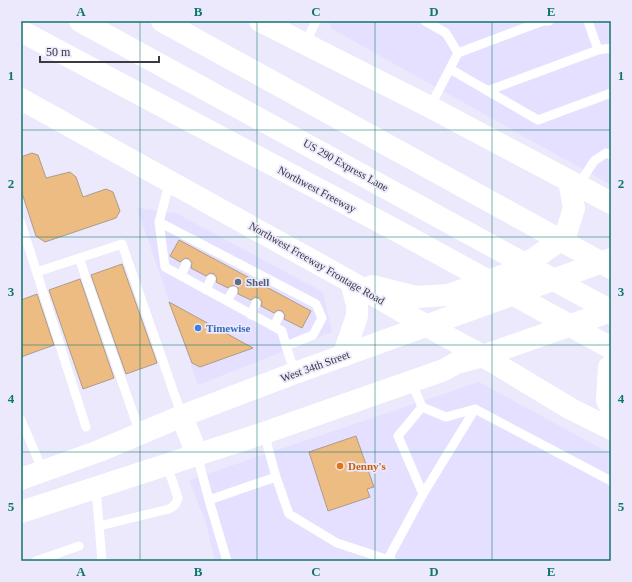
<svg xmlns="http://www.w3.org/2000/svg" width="632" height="582" viewBox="0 0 632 582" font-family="Georgia,serif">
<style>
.built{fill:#e5e0ff}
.building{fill:#edbc83;stroke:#ac9c8a}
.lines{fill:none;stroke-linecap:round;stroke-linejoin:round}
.service{stroke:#fff;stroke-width:9}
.secondary{stroke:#fff;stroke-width:22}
.motorway{stroke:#fff;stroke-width:22}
.grid{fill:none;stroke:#0f766e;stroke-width:1;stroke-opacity:0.55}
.service-dot{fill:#5c6f8a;stroke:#ebe9fb;stroke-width:1.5}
.shop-dot{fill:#3f7fe0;stroke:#ebe9fb;stroke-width:1.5}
.food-dot{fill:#e8710a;stroke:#ebe9fb;stroke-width:1.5}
.labels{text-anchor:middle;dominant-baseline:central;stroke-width:3.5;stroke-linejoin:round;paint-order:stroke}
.street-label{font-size:11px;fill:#3b3942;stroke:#ebe9fb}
.service-label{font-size:11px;font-weight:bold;fill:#4e5e75;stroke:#ebe9fb;text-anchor:start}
.shop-label{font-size:11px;font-weight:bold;fill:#366cbe;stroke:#ebe9fb;text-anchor:start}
.food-label{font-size:11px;font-weight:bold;fill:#c56008;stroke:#ebe9fb;text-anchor:start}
.neatline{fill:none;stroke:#0f766e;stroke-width:1.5}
.grid-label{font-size:13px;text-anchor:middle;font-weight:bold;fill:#0f766e}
</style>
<rect width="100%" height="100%" fill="#ebe9fb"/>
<path class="built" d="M 329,21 L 611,21 L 611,185 L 332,29 Z
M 137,208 L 176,213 L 323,292 L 332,332 L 198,385 Z
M 479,382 L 611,454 L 611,561 L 215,561 L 206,523 L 189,480 Z"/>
<path class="building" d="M 32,153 L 38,155 L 46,178 L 70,172 L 76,177 L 83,197 L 106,189 L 113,192 L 120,211 L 116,218 L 45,242 L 36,236 L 21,190 L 21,157 Z
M 179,240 L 311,311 L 302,328 L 284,319 L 285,315 L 282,311 L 278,310 L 274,313 L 261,306 L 262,302 L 259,298 L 255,297 L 251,300 L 238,294 L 238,288 L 236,286 L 230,286 L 228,288 L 216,282 L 217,278 L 214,274 L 210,273 L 206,276 L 191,268 L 192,263 L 189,259 L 185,258 L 180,262 L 170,256 Z
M 122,264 L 157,363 L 126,374 L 91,275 Z
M 80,279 L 114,378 L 83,389 L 49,290 Z
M 37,294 L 54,345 L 21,357 L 21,300 Z
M 169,302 L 253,348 L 200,367 L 192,363 Z
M 356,436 L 374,487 L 367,489 L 370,497 L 328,511 L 309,452 Z"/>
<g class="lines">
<path class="service" d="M 425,21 L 446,33 L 458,53
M 588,21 L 598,50 L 611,48
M 305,44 L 316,21
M 450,69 L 538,120 L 611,93
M 487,91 L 598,50
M 430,107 L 458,53 L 543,21 L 549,21
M 170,181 L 159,222 L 165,267 L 282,331 L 286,346
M 578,186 L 594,161 L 606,153 L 611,155
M 159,222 L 316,304 L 322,318 L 313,335 L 286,346 L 295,373
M 21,223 L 86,427
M 79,258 L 140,433
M 37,272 L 122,244 L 182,416
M 181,276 L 186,264
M 206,290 L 211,279
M 227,301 L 233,291
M 251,315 L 256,303
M 274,327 L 279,316
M 411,381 L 422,407 L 446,417 L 475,409 L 611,481
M 422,407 L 398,436 L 423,494 L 475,409
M 21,420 L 43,471
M 197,455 L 209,500 L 276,477 L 264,433
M 276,477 L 289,514 L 337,543 L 392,561
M 96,488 L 102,561
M 209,500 L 227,561
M 99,526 L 169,509 L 175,505 L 178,498 L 167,465
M 388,559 L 423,494
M 36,561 L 79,546"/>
<path class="secondary" d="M 260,21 L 430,107 L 611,203
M 21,99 L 351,282 L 427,326 L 483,356 L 571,409 L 611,429
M 372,286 L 416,297 L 448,295 L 516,271 L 565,237 L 574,208 L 569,181
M 343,356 L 357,316 L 357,305 L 351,282
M 611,366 L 609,367 L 607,400 L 611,408
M 182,416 L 197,455
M 21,479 L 99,451 L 182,416 L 295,373 L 611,259
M 21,512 L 264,433 L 444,370 L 456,363 L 483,356 L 611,311"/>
<path class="motorway" d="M 80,21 L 611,311
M 162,21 L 611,268
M 21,31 L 401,233 L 611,348"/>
</g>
<path class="grid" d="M 140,21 L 140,561M 257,21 L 257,561M 375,21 L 375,561M 492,21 L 492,561M 21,130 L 611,130M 21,237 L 611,237M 21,345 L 611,345M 21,452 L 611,452"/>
<circle class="service-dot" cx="238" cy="282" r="4"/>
<circle class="shop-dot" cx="198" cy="328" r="4"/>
<circle class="food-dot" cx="340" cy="466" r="4"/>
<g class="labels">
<g class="street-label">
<text transform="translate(346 165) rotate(29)">US 290 Express Lane</text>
<text transform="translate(317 189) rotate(28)">Northwest Freeway</text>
<text transform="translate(317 263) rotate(30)">Northwest Freeway Frontage Road</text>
<text transform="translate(315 366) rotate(-20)">West 34th Street</text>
</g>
<g class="service-label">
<text x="246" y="282">Shell</text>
</g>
<g class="shop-label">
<text x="206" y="328">Timewise</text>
</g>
<g class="food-label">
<text x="348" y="466">Denny's</text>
</g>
</g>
<rect width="632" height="582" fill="none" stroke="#ebe9fb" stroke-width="44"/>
<path d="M40 56v6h119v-6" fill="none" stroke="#3b3942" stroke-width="2"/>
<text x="46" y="56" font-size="12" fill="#3b3942" stroke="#ebe9fb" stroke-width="3" paint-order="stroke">50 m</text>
<rect x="22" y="22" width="588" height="538" class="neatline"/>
<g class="grid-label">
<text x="81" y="16">A</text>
<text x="198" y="16">B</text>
<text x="316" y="16">C</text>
<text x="434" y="16">D</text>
<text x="551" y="16">E</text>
<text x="11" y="80">1</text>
<text x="621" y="80">1</text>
<text x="11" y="188">2</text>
<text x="621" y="188">2</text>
<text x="11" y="296">3</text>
<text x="621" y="296">3</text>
<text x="11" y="403">4</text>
<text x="621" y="403">4</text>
<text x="11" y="511">5</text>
<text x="621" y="511">5</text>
<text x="81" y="576">A</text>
<text x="198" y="576">B</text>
<text x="316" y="576">C</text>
<text x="434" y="576">D</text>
<text x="551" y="576">E</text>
</g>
</svg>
